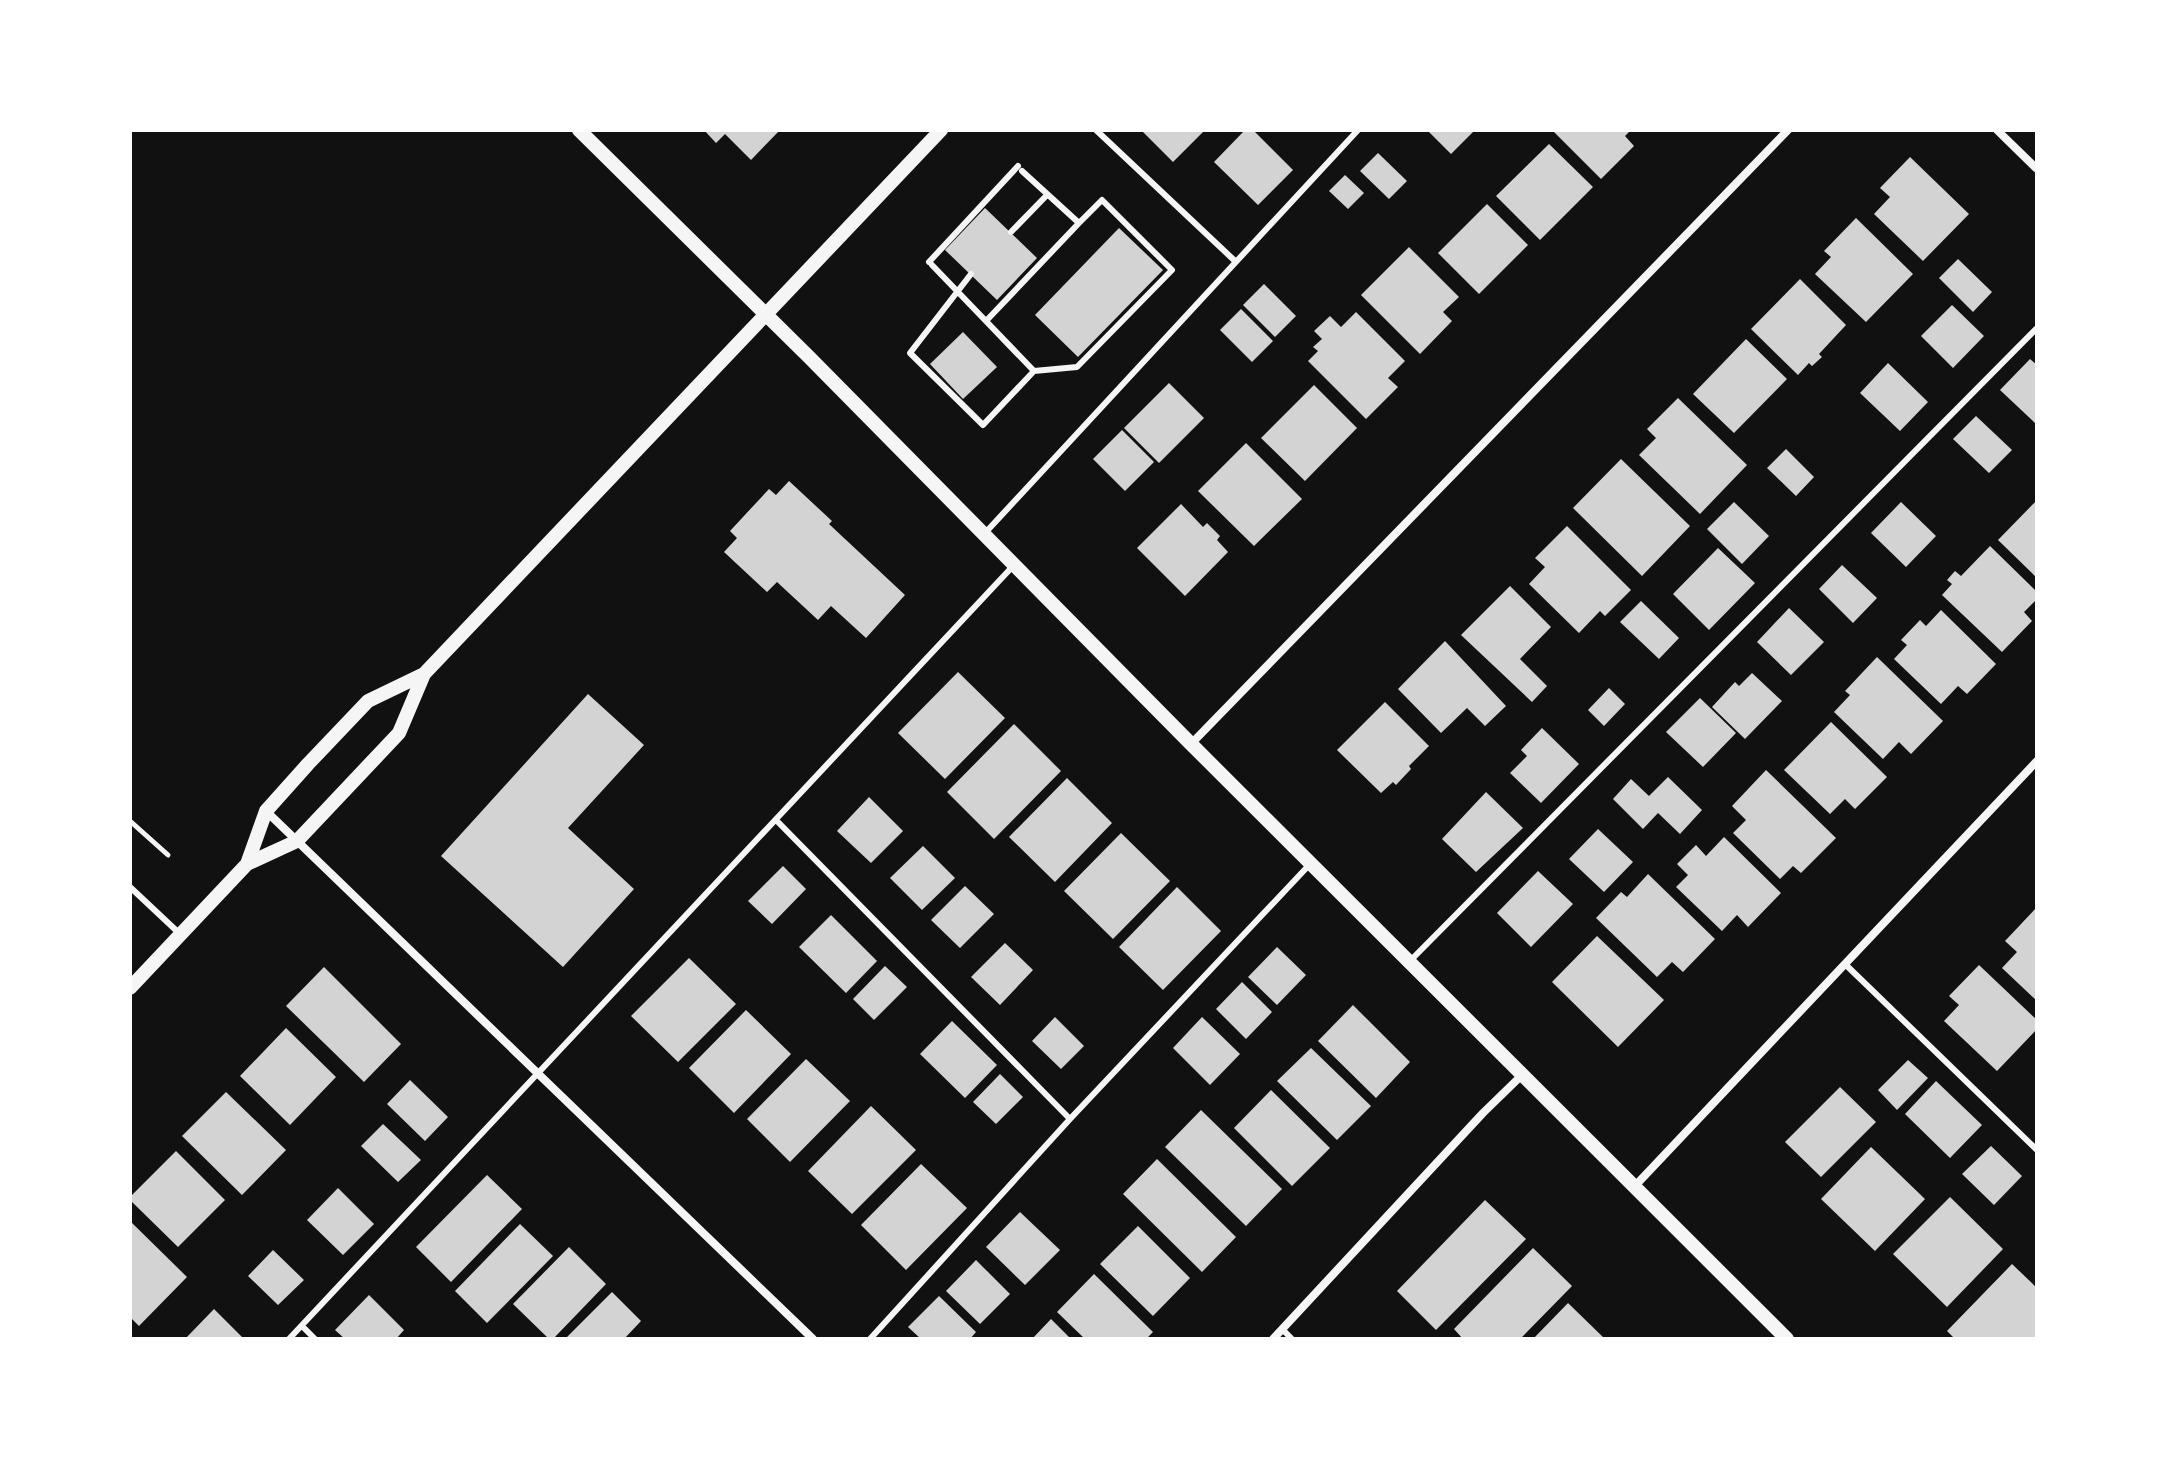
<svg xmlns="http://www.w3.org/2000/svg" width="2167" height="1469" viewBox="0 0 2167 1469" font-family="'PT Sans Narrow',sans-serif">
<style>
.building{fill:#d3d3d3}
.lines{fill:none;stroke-linecap:round;stroke-linejoin:round}
.path{stroke:#f5f5f5;stroke-width:5}
.service{stroke:#f5f5f5;stroke-width:6}
.minor{stroke:#f5f5f5;stroke-width:8}
.tertiary{stroke:#f5f5f5;stroke-width:14}
</style>
<rect width="100%" height="100%" fill="#111"/>
<path class="building" d="M 704,130 L 780,130 L 751,160 L 725,134 L 716,143 Z
M 1141,130 L 1205,130 L 1173,162 Z
M 1245,130 L 1253,130 L 1293,170 L 1258,205 L 1214,162 Z
M 1427,130 L 1471,130 L 1473,132 L 1451,154 Z
M 1552,130 L 1631,130 L 1625,136 L 1634,146 L 1601,179 Z
M 1549,144 L 1593,187 L 1540,240 L 1496,196 Z
M 1378,153 L 1407,181 L 1389,199 L 1360,171 Z
M 1910,157 L 1969,214 L 1923,261 L 1874,214 L 1890,197 L 1880,188 Z
M 1345,175 L 1364,193 L 1348,209 L 1329,191 Z
M 1487,204 L 1528,245 L 1479,294 L 1438,253 Z
M 985,208 L 1037,258 L 997,300 L 945,250 Z
M 1856,218 L 1913,274 L 1866,322 L 1815,274 L 1831,257 L 1824,251 Z
M 1119,228 L 1163,270 L 1078,357 L 1035,315 Z
M 1409,247 L 1459,297 L 1443,312 L 1452,321 L 1420,354 L 1361,295 Z
M 1958,259 L 1992,292 L 1973,312 L 1939,278 Z
M 1800,279 L 1846,325 L 1819,354 L 1822,357 L 1812,366 L 1809,363 L 1798,375 L 1751,329 Z
M 1264,284 L 1296,316 L 1275,337 L 1243,305 Z
M 1952,305 L 1984,336 L 1953,368 L 1921,336 Z
M 1241,309 L 1273,341 L 1252,362 L 1220,330 Z
M 1356,312 L 1405,361 L 1388,378 L 1398,387 L 1366,419 L 1308,361 L 1318,351 L 1313,347 L 1322,339 L 1314,331 L 1330,316 L 1341,327 Z
M 963,332 L 997,367 L 963,399 L 930,364 Z
M 1746,339 L 1787,379 L 1734,433 L 1693,394 Z
M 2030,359 L 2037,365 L 2037,421 L 2035,423 L 2000,390 Z
M 1888,363 L 1928,402 L 1900,431 L 1860,393 Z
M 1169,383 L 1204,418 L 1159,463 L 1124,428 Z
M 1314,385 L 1357,428 L 1305,481 L 1261,438 Z
M 1678,398 L 1747,465 L 1700,514 L 1639,455 L 1656,438 L 1647,429 Z
M 1976,416 L 2012,450 L 1989,473 L 1953,439 Z
M 1122,430 L 1154,462 L 1125,491 L 1093,459 Z
M 1246,443 L 1302,499 L 1254,546 L 1198,491 Z
M 1786,449 L 1814,477 L 1796,496 L 1767,468 Z
M 1621,459 L 1690,526 L 1642,576 L 1573,508 Z
M 789,481 L 832,521 L 829,524 L 905,595 L 866,638 L 831,606 L 818,620 L 777,582 L 767,592 L 724,552 L 737,538 L 730,531 L 769,489 L 776,495 Z
M 2037,500 L 2037,578 L 1998,540 Z
M 1734,502 L 1769,536 L 1742,564 L 1707,529 Z
M 1901,502 L 1936,536 L 1906,567 L 1871,533 Z
M 1181,504 L 1203,527 L 1207,523 L 1220,536 L 1217,540 L 1228,552 L 1185,596 L 1137,548 Z
M 1567,526 L 1631,590 L 1605,616 L 1600,611 L 1579,633 L 1529,584 L 1545,567 L 1535,558 Z
M 1990,546 L 2037,592 L 2037,599 L 2024,612 L 2032,621 L 2002,652 L 1942,595 L 1952,584 L 1947,580 L 1955,571 L 1961,576 Z
M 1718,548 L 1755,583 L 1709,630 L 1673,594 Z
M 1842,565 L 1877,598 L 1853,623 L 1819,589 Z
M 1510,586 L 1551,627 L 1520,659 L 1547,686 L 1532,702 L 1461,635 Z
M 1641,601 L 1679,638 L 1659,659 L 1620,622 Z
M 1789,608 L 1824,642 L 1791,675 L 1757,642 Z
M 1941,610 L 1996,664 L 1967,694 L 1958,686 L 1941,704 L 1894,659 L 1907,645 L 1901,640 L 1920,620 L 1926,626 Z
M 1445,641 L 1506,706 L 1485,726 L 1467,708 L 1441,733 L 1398,689 Z
M 1877,657 L 1943,721 L 1911,754 L 1899,742 L 1883,759 L 1834,712 L 1850,695 L 1845,691 Z
M 958,672 L 1005,718 L 945,779 L 898,733 Z
M 1752,673 L 1782,701 L 1745,739 L 1712,707 L 1735,682 L 1739,686 Z
M 1609,688 L 1625,704 L 1604,726 L 1588,710 Z
M 588,694 L 644,745 L 568,828 L 634,889 L 563,967 L 441,856 Z
M 1700,698 L 1736,733 L 1703,767 L 1666,732 Z
M 1385,702 L 1429,746 L 1409,766 L 1411,769 L 1396,785 L 1393,782 L 1381,793 L 1337,750 Z
M 1831,722 L 1887,777 L 1855,809 L 1845,799 L 1830,814 L 1784,770 Z
M 1014,724 L 1061,771 L 994,839 L 947,792 Z
M 1542,728 L 1579,764 L 1541,803 L 1510,773 L 1527,756 L 1521,750 Z
M 1766,770 L 1836,838 L 1801,873 L 1793,866 L 1780,879 L 1733,833 L 1746,820 L 1732,806 Z
M 1668,777 L 1702,810 L 1680,834 L 1658,813 L 1643,829 L 1613,799 L 1631,779 L 1649,796 Z
M 1067,778 L 1112,823 L 1055,882 L 1009,837 Z
M 1486,792 L 1523,828 L 1476,872 L 1442,839 Z
M 869,797 L 903,831 L 871,863 L 837,831 Z
M 1598,829 L 1633,862 L 1604,892 L 1569,859 Z
M 1121,833 L 1170,881 L 1113,939 L 1064,891 Z
M 1724,837 L 1781,893 L 1748,927 L 1737,915 L 1722,931 L 1676,887 L 1688,875 L 1677,864 L 1696,845 L 1706,856 Z
M 923,846 L 955,878 L 922,910 L 890,878 Z
M 783,866 L 806,889 L 772,924 L 748,901 Z
M 1538,871 L 1573,904 L 1531,947 L 1497,913 Z
M 1648,874 L 1715,939 L 1683,972 L 1672,962 L 1657,977 L 1596,918 L 1621,892 L 1627,897 Z
M 965,886 L 994,914 L 960,948 L 931,920 Z
M 1177,887 L 1221,931 L 1163,990 L 1119,947 Z
M 2037,907 L 2037,1001 L 2002,968 L 2017,952 L 2005,941 Z
M 831,915 L 877,961 L 846,993 L 799,947 Z
M 1597,936 L 1664,1000 L 1618,1047 L 1552,982 Z
M 1005,943 L 1033,970 L 1000,1005 L 971,977 Z
M 1277,947 L 1306,975 L 1277,1005 L 1248,977 Z
M 689,958 L 736,1004 L 678,1062 L 631,1016 Z
M 1979,965 L 2037,1020 L 2037,1029 L 1997,1071 L 1944,1021 L 1959,1005 L 1949,996 Z
M 885,966 L 907,987 L 874,1020 L 853,999 Z
M 324,967 L 401,1044 L 364,1082 L 286,1006 Z
M 1242,982 L 1272,1012 L 1246,1039 L 1216,1009 Z
M 1353,1005 L 1410,1062 L 1376,1098 L 1318,1041 Z
M 746,1010 L 791,1054 L 734,1113 L 689,1068 Z
M 1055,1017 L 1084,1046 L 1061,1069 L 1032,1041 Z
M 1202,1017 L 1240,1054 L 1210,1085 L 1173,1048 Z
M 952,1021 L 997,1065 L 965,1098 L 920,1054 Z
M 286,1028 L 336,1077 L 290,1125 L 240,1076 Z
M 1311,1048 L 1371,1106 L 1337,1140 L 1277,1081 Z
M 806,1059 L 850,1101 L 790,1162 L 747,1119 Z
M 1908,1060 L 1928,1078 L 1897,1110 L 1878,1090 Z
M 1000,1074 L 1023,1097 L 996,1124 L 973,1102 Z
M 410,1080 L 448,1117 L 425,1141 L 387,1104 Z
M 1936,1081 L 1982,1125 L 1950,1158 L 1905,1114 Z
M 1840,1087 L 1876,1122 L 1821,1177 L 1785,1142 Z
M 1271,1090 L 1330,1148 L 1292,1186 L 1234,1128 Z
M 226,1092 L 286,1150 L 242,1195 L 182,1136 Z
M 871,1106 L 916,1150 L 852,1214 L 808,1171 Z
M 1201,1110 L 1282,1189 L 1246,1226 L 1165,1147 Z
M 383,1124 L 421,1160 L 398,1182 L 361,1146 Z
M 1991,1146 L 2022,1176 L 1994,1205 L 1962,1174 Z
M 1871,1147 L 1925,1199 L 1875,1251 L 1821,1199 Z
M 176,1151 L 225,1200 L 178,1247 L 130,1200 L 130,1197 Z
M 1157,1159 L 1236,1237 L 1202,1272 L 1123,1194 Z
M 921,1164 L 967,1208 L 906,1270 L 861,1225 Z
M 487,1175 L 522,1209 L 451,1282 L 416,1247 Z
M 338,1188 L 374,1224 L 343,1255 L 307,1220 Z
M 1950,1197 L 2003,1249 L 1947,1307 L 1893,1254 Z
M 1485,1200 L 1526,1239 L 1436,1330 L 1397,1291 Z
M 1020,1212 L 1060,1250 L 1025,1285 L 986,1247 Z
M 130,1221 L 187,1277 L 139,1326 L 130,1317 Z
M 520,1224 L 553,1256 L 487,1323 L 455,1291 Z
M 1138,1226 L 1190,1278 L 1153,1316 L 1100,1264 Z
M 569,1247 L 606,1284 L 553,1339 L 549,1339 L 513,1304 Z
M 1533,1248 L 1572,1286 L 1520,1339 L 1463,1339 L 1454,1329 Z
M 273,1250 L 304,1280 L 278,1305 L 248,1276 Z
M 976,1260 L 1010,1294 L 980,1324 L 946,1291 Z
M 2012,1264 L 2037,1288 L 2037,1339 L 1955,1339 L 1947,1331 Z
M 1094,1274 L 1153,1332 L 1146,1339 L 1085,1339 L 1057,1312 Z
M 612,1292 L 641,1321 L 624,1339 L 565,1339 Z
M 369,1295 L 404,1330 L 396,1339 L 345,1339 L 335,1330 Z
M 939,1296 L 976,1332 L 970,1339 L 921,1339 L 908,1327 Z
M 1568,1303 L 1605,1339 L 1533,1339 Z
M 214,1309 L 244,1339 L 185,1339 Z
M 1051,1319 L 1071,1339 L 1032,1339 Z"/>
<g class="lines">
<path class="path" d="M 130,821 L 168,855"/>
<path class="service" d="M 1096,130 L 1235,261
M 1011,232 L 1047,195
M 929,262 L 1018,166
M 932,265 C 966,300 1000,336 1034,371 L 983,425 L 910,353 L 971,274
M 986,321 L 1079,223 L 1022,171
M 1034,371 L 1077,367 L 1172,270 L 1102,200 L 1079,223
M 986,532 L 1358,130
M 777,821 L 1070,1119
M 130,887 L 180,934
M 1411,960 L 2037,328
M 1846,965 L 2037,1150
M 302,1326 L 315,1339
M 1282,1329 L 1292,1339
M 289,1339 L 1014,565
M 870,1339 L 1070,1119 L 1311,863"/>
<path class="minor" d="M 1997,130 L 2037,169
M 1191,744 L 1788,130
M 266,811 L 813,1339
M 1634,1187 L 2037,761
M 1273,1339 L 1483,1113 L 1522,1075"/>
<path class="tertiary" d="M 579,130 L 809,357 L 1191,744 L 1787,1339
M 247,864 L 266,811 L 308,764 L 368,701 L 424,674
M 130,988 L 247,864 L 297,841 L 399,733 L 424,674 L 941,130"/>
</g>
<rect width="2167" height="1469" fill="none" stroke="#ffffff" stroke-width="264"/>
</svg>
